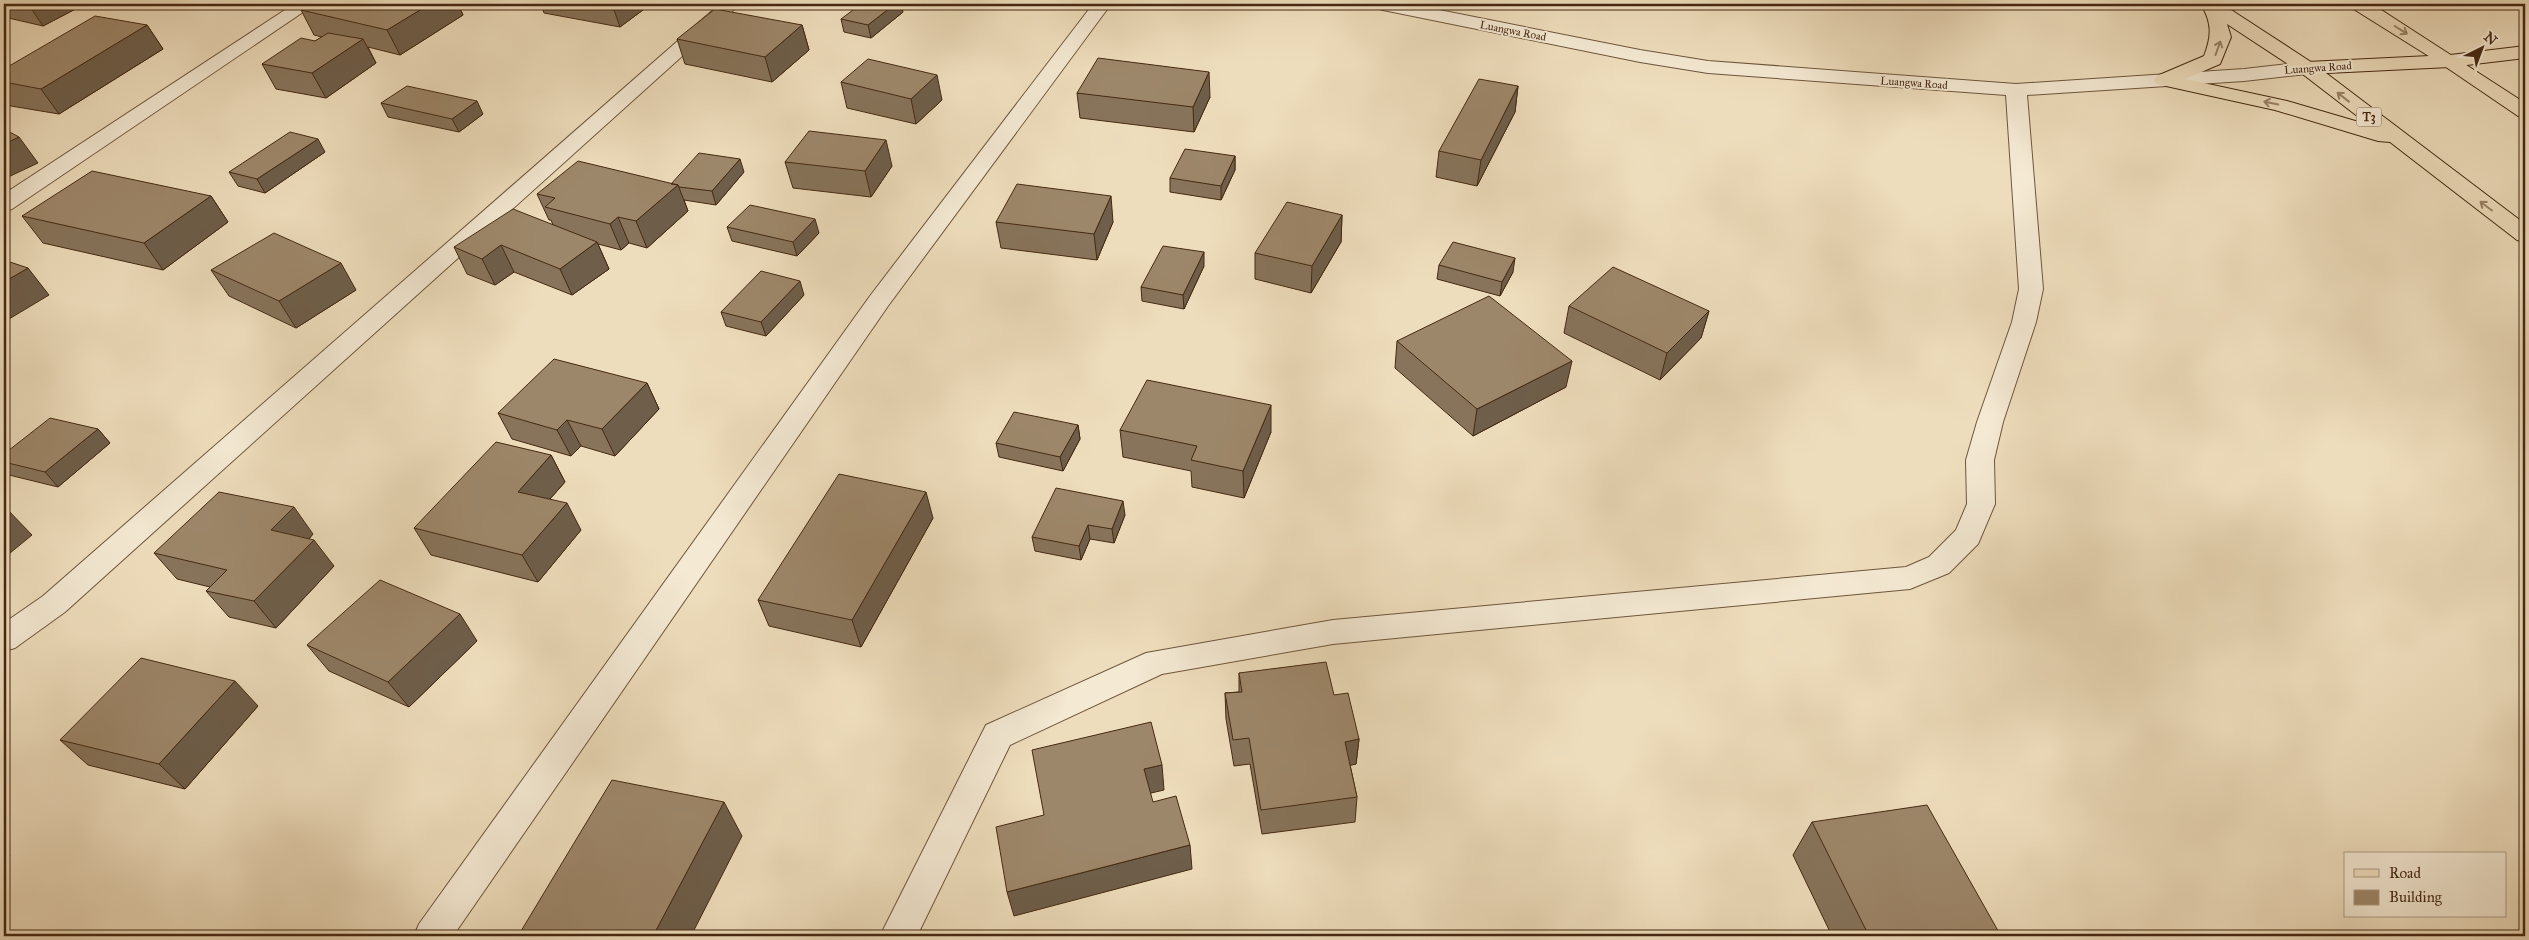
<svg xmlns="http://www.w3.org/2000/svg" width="2529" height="940" viewBox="0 0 2529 940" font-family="'IM FELL Great Primer',serif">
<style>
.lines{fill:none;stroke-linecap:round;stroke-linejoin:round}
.minor-casing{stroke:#6f563c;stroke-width:2}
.major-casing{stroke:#452912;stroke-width:2}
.highway-casing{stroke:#452912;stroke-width:2}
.minor{fill:#f4e9d3;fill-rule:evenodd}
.major{fill:#eeddbc;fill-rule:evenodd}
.highway{fill:#eeddbc;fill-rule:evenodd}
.wall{fill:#87745b;stroke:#452912}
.shaded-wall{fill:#6e5e4a;stroke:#452912}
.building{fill:#9d876a;stroke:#452912}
.oneway{stroke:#9a8367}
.labels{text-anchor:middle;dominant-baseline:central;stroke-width:4;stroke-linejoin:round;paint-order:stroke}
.far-street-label{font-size:11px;fill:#452912;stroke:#f4e9d3}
.shield{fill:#f4e9d3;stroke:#7a634c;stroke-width:1}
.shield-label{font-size:12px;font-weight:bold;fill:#452912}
</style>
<rect width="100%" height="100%" fill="#eeddbc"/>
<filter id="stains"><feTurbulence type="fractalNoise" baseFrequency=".004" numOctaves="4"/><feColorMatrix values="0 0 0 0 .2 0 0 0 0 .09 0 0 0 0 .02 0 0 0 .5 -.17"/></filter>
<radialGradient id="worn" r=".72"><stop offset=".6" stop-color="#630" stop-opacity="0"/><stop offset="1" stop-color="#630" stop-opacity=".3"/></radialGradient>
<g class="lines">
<g class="minor-casing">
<path id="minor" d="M 294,4 L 315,4 L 12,209 L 4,211 L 4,194 Z
M 720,4 L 740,4 L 65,612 L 15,648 L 4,651 L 4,623 L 43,596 Z
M 1093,4 L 1111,4 L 888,306 L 453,936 L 414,936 L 419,924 L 870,296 Z
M 1374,4 L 1409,4 L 1640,50 L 1708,61 L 2016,84 L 2244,69 L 2307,62 L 2314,64 L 2317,68 L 2314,72 L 2307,74 L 2244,81 L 2027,95 L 2043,289 L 2036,322 L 2003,422 L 1994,460 L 1995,504 L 1978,544 L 1949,573 L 1910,589 L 1333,644 L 1162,674 L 1010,745 L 917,936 L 880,936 L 986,725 L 1146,653 L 1333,620 L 1906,567 L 1929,557 L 1956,530 L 1967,504 L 1966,460 L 1977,422 L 2012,322 L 2019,289 L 2006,95 L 1708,73 L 1640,62 L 1383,10 L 1376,8 Z"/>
</g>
<g class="major-casing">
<path id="major" d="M 2525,46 L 2525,58 L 2450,67 L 2307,74 L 2300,72 L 2297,68 L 2300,64 L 2307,62 L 2450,55 Z"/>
</g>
<g class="highway-casing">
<path id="highway" d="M 2201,4 L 2222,4 L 2314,64 L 2525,224 L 2525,242 L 2517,240 L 2390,142 L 2378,141 L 2275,110 L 2157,84 L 2154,80 L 2157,76 L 2204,56 C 2212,36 2212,23 2201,4 ZM 2227,24 L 2300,72 L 2369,125 L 2287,101 L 2185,79 L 2220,64 L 2231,37 Z
M 2350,4 L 2372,4 L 2525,103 L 2525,118 L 2518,116 L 2443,65 L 2352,8 Z"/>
</g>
<use href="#minor" class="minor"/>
<use href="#major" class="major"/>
<use href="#highway" class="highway"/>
</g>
<path class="wall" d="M 4,4 L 85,4 L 43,26 L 4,17 Z
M 194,4 L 221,4 L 214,8 Z
M 312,4 L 458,4 L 463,15 L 400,55 L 368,47 L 376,63 L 326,98 L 276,89 L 262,64 L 315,41 L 322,37 L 314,35 L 301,10 Z
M 541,4 L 651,4 L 620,27 L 544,13 Z
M 903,12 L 871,38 L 844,32 L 841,19 Z
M 147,25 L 163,49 L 59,114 L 5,105 L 4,104 L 4,69 Z
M 802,25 L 809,50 L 772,82 L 685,64 L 677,39 Z
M 841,82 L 942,100 L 916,124 L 847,108 Z
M 1518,86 L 1515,112 L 1477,186 L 1436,177 L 1439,151 Z
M 1077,93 L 1210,97 L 1194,132 L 1080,118 Z
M 381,103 L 483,114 L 459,132 L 388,117 Z
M 325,152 L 265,193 L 238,186 L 229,172 Z
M 1235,156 L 1235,170 L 1221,200 L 1170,192 L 1170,178 Z
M 785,162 L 892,166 L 871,197 L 793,188 Z
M 744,172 L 716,205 L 684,200 L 688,211 L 647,248 L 629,243 L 621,250 L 598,244 L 609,269 L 572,295 L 514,272 L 495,285 L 467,274 L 454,247 L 553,225 L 551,220 L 549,220 L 537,194 L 671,184 Z
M 211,196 L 228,222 L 163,270 L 43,243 L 22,216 Z
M 1342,215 L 1341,242 L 1311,293 L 1255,279 L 1255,253 Z
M 996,222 L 1113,222 L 1097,260 L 1001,248 Z
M 727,227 L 819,233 L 797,256 L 732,241 Z
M 1439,265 L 1513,272 L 1500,296 L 1437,279 Z
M 1204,266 L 1184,309 L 1142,301 L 1141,287 Z
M 211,270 L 356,290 L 296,328 L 229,296 Z
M 804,295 L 766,336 L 726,326 L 721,312 Z
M 1569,306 L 1709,311 L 1701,338 L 1660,380 L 1564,333 Z
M 1397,341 L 1566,387 L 1473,436 L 1395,368 Z
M 647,383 L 659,409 L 615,456 L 581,446 L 571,456 L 512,439 L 498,413 Z
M 1078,425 L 1080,439 L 1063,471 L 999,457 L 996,443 Z
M 98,429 L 110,443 L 58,487 L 9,475 L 4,469 L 4,454 Z
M 1120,430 L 1271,432 L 1244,498 L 1192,487 L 1191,471 L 1123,457 Z
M 551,455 L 565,482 L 550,499 L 581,530 L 538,582 L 431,555 L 414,528 Z
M 1125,515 L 1114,543 L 1090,539 L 1081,560 L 1035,551 L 1032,537 Z
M 933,518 L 861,647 L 769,626 L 758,600 Z
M 313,534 L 309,539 L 334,566 L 276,628 L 229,617 L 206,591 L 210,587 L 177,579 L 154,553 Z
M 477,641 L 409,707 L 329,671 L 307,645 Z
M 1239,673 L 1334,695 L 1359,739 L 1356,764 L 1350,765 L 1357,797 L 1355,822 L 1262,834 L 1250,764 L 1234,766 L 1226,719 L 1225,693 L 1239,692 Z
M 258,706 L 185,789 L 88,765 L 60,740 Z
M 1812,822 L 2001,936 L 1832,936 L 1793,855 Z"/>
<path class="shaded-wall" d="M 28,4 L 85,4 L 43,26 Z
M 211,4 L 221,4 L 214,8 Z
M 430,4 L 458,4 L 463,15 L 400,55 L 387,30 Z
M 612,4 L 651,4 L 620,27 Z
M 895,4 L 902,4 L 903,12 L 871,38 L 868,25 Z
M 147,25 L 163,49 L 59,114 L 41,89 Z
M 802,25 L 809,50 L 772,82 L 765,57 Z
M 363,39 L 376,63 L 326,98 L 312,73 Z
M 4,40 L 9,48 L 4,50 Z
M 1209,72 L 1210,97 L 1194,132 L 1193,107 Z
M 937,75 L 942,100 L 916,124 L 911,99 Z
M 1518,86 L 1515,112 L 1477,186 L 1481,160 Z
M 477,101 L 483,114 L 459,132 L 452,119 Z
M 19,137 L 38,163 L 4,179 L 4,144 Z
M 318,139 L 325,152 L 265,193 L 257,179 Z
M 886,140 L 892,166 L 871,197 L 865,171 Z
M 1235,156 L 1235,170 L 1221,200 L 1221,186 Z
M 740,159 L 744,172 L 716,205 L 712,191 Z
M 678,185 L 688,211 L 647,248 L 636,221 Z
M 211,196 L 228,222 L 163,270 L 144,243 Z
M 1111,196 L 1113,222 L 1097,260 L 1094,234 Z
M 1342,215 L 1341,242 L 1311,293 L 1312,266 Z
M 618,217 L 629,243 L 621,250 L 610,224 Z
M 815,219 L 819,233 L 797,256 L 793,242 Z
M 597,242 L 609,269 L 572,295 L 560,269 Z
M 501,245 L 514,272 L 495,285 L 482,259 Z
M 1204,252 L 1204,266 L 1184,309 L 1183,295 Z
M 1515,258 L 1513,272 L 1500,296 L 1502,282 Z
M 341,263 L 356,290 L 296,328 L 279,301 Z
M 28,268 L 49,295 L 4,322 L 4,282 Z
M 800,281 L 804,295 L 766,336 L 761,322 Z
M 1709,311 L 1701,338 L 1660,380 L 1667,353 Z
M 1572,361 L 1566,387 L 1473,436 L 1477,409 Z
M 647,383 L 659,409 L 615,456 L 602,429 Z
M 1271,405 L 1271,432 L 1244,498 L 1243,471 Z
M 567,420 L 581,446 L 571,456 L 557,430 Z
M 1078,425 L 1080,439 L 1063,471 L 1060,457 Z
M 98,429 L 110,443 L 58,487 L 45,472 Z
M 551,455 L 565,482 L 533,518 L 518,492 Z
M 926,492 L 933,518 L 861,647 L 852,620 Z
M 1123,501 L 1125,515 L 1114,543 L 1112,529 Z
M 567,503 L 581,530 L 538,582 L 522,555 Z
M 294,507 L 313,534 L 292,557 L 271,530 Z
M 6,508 L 32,535 L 4,558 L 4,510 Z
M 1088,525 L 1090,539 L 1081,560 L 1079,546 Z
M 314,540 L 334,566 L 276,628 L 254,601 Z
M 460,614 L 477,641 L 409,707 L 388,682 Z
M 235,681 L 258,706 L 185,789 L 159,764 Z
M 1359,739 L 1356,764 L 1343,767 L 1345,742 Z
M 1162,765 L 1164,790 L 1147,794 L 1144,769 Z
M 724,802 L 742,836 L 691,936 L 653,936 Z
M 1190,845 L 1192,869 L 1014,916 L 1007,892 Z
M 4,851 L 10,855 L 4,867 Z"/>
<path class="building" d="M 312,4 L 430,4 L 387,30 L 301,10 Z
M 861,4 L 895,4 L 868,25 L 841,19 Z
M 715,9 L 802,25 L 765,57 L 677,39 Z
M 95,16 L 147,25 L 41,89 L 4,82 L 4,69 Z
M 328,33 L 363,39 L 312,73 L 262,64 L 301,38 L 315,41 Z
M 1098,58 L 1209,72 L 1193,107 L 1077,93 Z
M 868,59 L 937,75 L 911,99 L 841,82 Z
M 1479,79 L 1518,86 L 1481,160 L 1439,151 Z
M 407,86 L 477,101 L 452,119 L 381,103 Z
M 4,129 L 19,137 L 4,144 Z
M 809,131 L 886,140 L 865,171 L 785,162 Z
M 290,132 L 318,139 L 257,179 L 229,172 Z
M 1185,149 L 1235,156 L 1221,186 L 1170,178 Z
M 699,153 L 740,159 L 712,191 L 679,187 L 678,185 L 671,184 Z
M 578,161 L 678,185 L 636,221 L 618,217 L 610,224 L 545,207 L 555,198 L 537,194 Z
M 92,171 L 211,196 L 144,243 L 22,216 Z
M 1017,184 L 1111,196 L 1094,234 L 996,222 Z
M 1287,202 L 1342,215 L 1312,266 L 1255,253 Z
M 750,205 L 815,219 L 793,242 L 727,227 Z
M 513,209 L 597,242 L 560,269 L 501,245 L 482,259 L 454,247 Z
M 274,233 L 341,263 L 279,301 L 211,270 Z
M 1453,242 L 1515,258 L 1502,282 L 1439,265 Z
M 1163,246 L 1204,252 L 1183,295 L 1141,287 Z
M 4,260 L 28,268 L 4,282 Z
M 1613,267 L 1709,311 L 1667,353 L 1569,306 Z
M 761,271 L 800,281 L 761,322 L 721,312 Z
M 1489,296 L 1572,361 L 1477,409 L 1397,341 Z
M 554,359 L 647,383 L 602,429 L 567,420 L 557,430 L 498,413 Z
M 1147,380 L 1271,405 L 1243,471 L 1191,460 L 1197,446 L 1120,430 Z
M 1014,412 L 1078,425 L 1060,457 L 996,443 Z
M 50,418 L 98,429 L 45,472 L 4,462 L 4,454 Z
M 496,442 L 551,455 L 518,492 L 567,503 L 522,555 L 414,528 Z
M 839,474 L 926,492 L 852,620 L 758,600 Z
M 1056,488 L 1123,501 L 1112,529 L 1088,525 L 1079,546 L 1032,537 Z
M 219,492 L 294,507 L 271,530 L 314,540 L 254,601 L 206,591 L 227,570 L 154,553 Z
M 380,580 L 460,614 L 388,682 L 307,645 Z
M 141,658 L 235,681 L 159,764 L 60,740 Z
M 1326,662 L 1334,695 L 1348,693 L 1359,739 L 1345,742 L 1357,797 L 1261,810 L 1249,738 L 1233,740 L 1225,693 L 1242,692 L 1239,673 Z
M 1151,722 L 1162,765 L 1144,769 L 1153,802 L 1176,796 L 1190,845 L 1007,892 L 996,827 L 1044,815 L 1032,750 Z
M 612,780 L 724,802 L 653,936 L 518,936 Z
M 1927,805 L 2001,936 L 1869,936 L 1812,822 Z"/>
<defs><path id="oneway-shaft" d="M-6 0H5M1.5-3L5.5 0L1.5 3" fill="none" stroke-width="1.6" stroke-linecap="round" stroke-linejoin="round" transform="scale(1.25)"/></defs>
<g class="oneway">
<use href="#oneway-shaft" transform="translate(2401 30) rotate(32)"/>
<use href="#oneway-shaft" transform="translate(2218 48) rotate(-70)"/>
<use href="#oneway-shaft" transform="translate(2343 97) rotate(-142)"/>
<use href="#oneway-shaft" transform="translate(2271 103) rotate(-168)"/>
<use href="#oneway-shaft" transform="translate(2486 206) rotate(-143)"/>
</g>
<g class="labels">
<g class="far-street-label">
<text transform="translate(1513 31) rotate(11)">Luangwa Road</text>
<text transform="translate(2318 68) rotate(-4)">Luangwa Road</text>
<text transform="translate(1914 83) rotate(4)">Luangwa Road</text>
</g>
<rect class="shield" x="2356.5" y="107.5" width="25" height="19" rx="4"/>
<g class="shield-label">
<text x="2369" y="117">T3</text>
</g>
</g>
<rect width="2529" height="940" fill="none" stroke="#eeddbc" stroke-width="20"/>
<rect x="5" y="5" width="2519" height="930" fill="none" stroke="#452912" stroke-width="2.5"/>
<rect x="10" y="10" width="2509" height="920" fill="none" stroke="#452912"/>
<rect x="2344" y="852" width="162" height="65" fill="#f4e9d3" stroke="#ae9c86"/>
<rect x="2354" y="869" width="25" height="8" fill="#eeddbc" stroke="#ae9c86"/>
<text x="2389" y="878" font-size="15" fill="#452912">Road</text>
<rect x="2354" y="890" width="25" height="15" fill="#9d876a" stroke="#ae9c86"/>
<text x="2389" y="902" font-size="15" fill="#452912">Building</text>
<g transform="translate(2482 48) rotate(42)" stroke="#f4e9d3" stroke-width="4" paint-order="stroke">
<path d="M0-4L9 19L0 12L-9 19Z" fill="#452912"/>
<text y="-8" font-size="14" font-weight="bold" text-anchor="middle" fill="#452912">N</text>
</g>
<rect width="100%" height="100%" filter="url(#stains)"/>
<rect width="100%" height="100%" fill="url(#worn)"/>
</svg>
